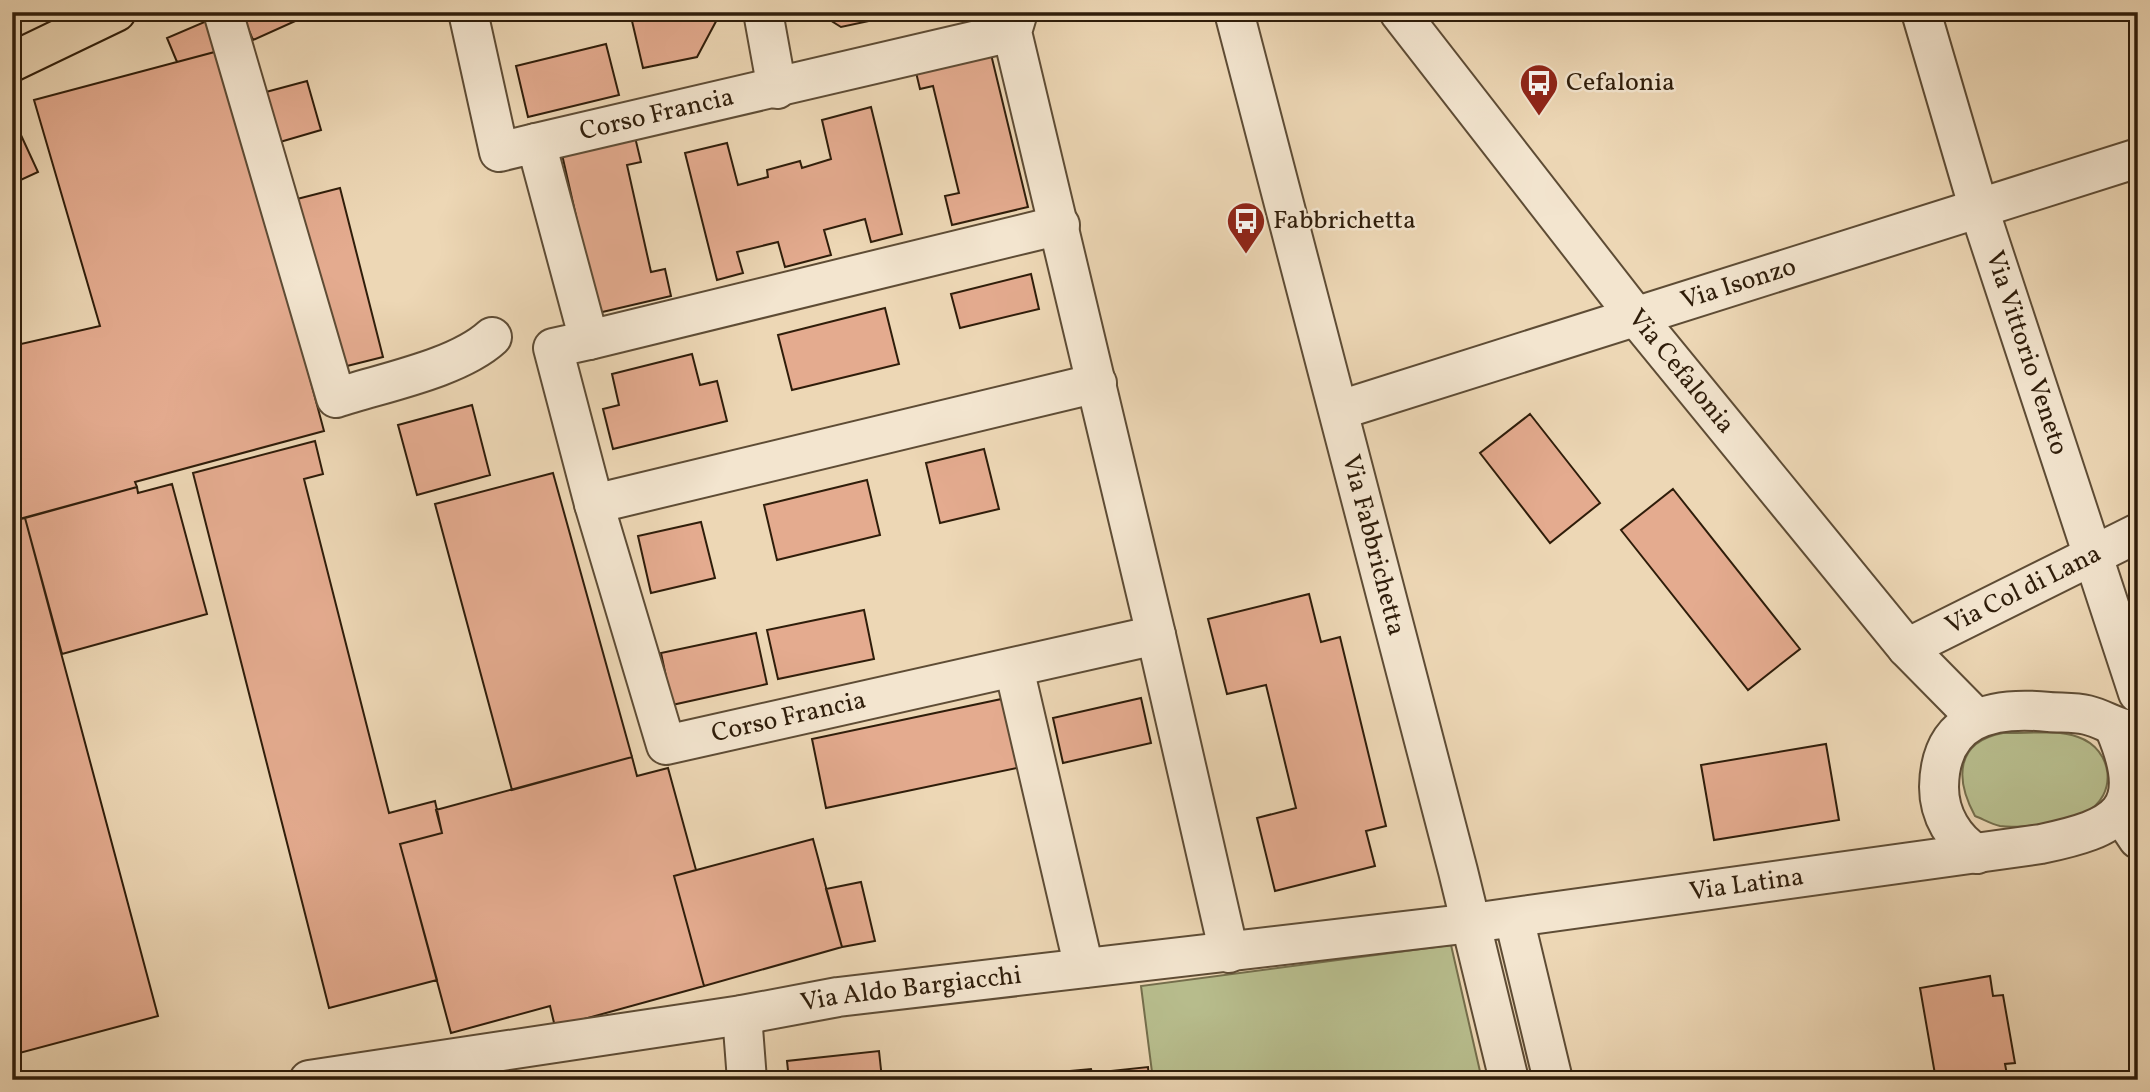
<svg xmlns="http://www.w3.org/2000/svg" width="2150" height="1092" viewBox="0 0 2150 1092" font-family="Vollkorn,serif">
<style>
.green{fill:#b8be8e;stroke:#746e4c;stroke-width:2}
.building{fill:#e4ab8f;stroke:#2f1d0a;stroke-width:2}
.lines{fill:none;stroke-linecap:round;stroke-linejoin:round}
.minor-casing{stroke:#5e4c35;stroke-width:42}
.major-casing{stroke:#2f1d0a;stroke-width:42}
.minor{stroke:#f3e5cf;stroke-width:38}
.major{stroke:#edd7b5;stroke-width:38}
.labels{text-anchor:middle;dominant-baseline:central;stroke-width:5;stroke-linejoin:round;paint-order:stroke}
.poi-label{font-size:26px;fill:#2f1d0a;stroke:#f3e5cf;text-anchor:start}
.street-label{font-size:26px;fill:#2f1d0a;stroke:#f3e5cf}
</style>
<rect width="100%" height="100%" fill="#edd7b5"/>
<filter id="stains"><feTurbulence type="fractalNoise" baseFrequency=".00286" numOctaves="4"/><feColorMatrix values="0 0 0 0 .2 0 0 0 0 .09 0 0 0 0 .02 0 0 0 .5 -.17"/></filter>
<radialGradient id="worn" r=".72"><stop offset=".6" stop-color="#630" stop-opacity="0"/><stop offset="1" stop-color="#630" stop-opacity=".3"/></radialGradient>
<path class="green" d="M 2003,733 C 2026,734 2056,729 2078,737 C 2113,749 2119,795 2085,813 C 2068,822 2019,829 2000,826 C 1991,824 1983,819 1975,816 C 1955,779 1955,742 2003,733 Z
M 1451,945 L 1482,1080 L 1153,1080 L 1141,986 Z"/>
<path class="building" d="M 241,12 L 299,12 L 302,18 L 253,40 Z
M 721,12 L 697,57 L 643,68 L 632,21 L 669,12 Z
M 817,12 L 896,12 L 897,15 L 841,27 Z
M 209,20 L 222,50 L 177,62 L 167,38 Z
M 606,44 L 619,95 L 528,117 L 516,66 Z
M 989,46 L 1028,207 L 952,225 L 945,196 L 959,193 L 933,86 L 920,89 L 914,64 Z
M 222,50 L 324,431 L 135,482 L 137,487 L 12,521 L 12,346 L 100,326 L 34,100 Z
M 307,81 L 321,130 L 280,142 L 266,92 Z
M 871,107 L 902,234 L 871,242 L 865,219 L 824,230 L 831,255 L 785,267 L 778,242 L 737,252 L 743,273 L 717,280 L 685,153 L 727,143 L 738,185 L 768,177 L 767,170 L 800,161 L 802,168 L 831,159 L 822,120 Z
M 14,120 L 38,172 L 12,184 L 12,121 Z
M 634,133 L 641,162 L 627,165 L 651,272 L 665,269 L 671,296 L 598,313 L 561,150 Z
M 340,188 L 383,357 L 339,368 L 297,199 Z
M 1031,274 L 1039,309 L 960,328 L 951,294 Z
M 885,308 L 899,364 L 792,390 L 778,335 Z
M 692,354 L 700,385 L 717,381 L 727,421 L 613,449 L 603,409 L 619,405 L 612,374 Z
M 472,405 L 490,475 L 417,495 L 398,425 Z
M 1530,414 L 1600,503 L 1550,543 L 1480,453 Z
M 315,441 L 323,474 L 304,479 L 389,813 L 435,801 L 442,833 L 400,844 L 437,980 L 329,1008 L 193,473 Z
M 984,449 L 999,509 L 940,523 L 926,463 Z
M 553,473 L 632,757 L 512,790 L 435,504 Z
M 867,480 L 880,535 L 777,560 L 764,505 Z
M 172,484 L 207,614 L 62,654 L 25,518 L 137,487 L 138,493 Z
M 1673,489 L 1800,649 L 1748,690 L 1621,530 Z
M 25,518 L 158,1016 L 12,1055 L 12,521 Z
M 701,522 L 715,578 L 651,593 L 638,536 Z
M 1309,594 L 1321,642 L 1340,637 L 1386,826 L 1366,831 L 1375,866 L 1275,891 L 1257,818 L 1296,808 L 1266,685 L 1227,694 L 1208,619 Z
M 864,610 L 874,659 L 778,679 L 767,630 Z
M 756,633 L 767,684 L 672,705 L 661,653 Z
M 1011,697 L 1026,766 L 826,808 L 812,739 Z
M 1141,698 L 1151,743 L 1063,763 L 1053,718 Z
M 1826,744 L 1839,820 L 1714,840 L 1701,765 Z
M 632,757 L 637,776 L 668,768 L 696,870 L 674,876 L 704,986 L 555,1027 L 550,1006 L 451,1033 L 400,844 L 442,833 L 436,810 Z
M 813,839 L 842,947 L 704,986 L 674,876 Z
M 861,882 L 875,941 L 842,947 L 826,889 Z
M 1990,976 L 1993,996 L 2003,995 L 2015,1063 L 2005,1064 L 2008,1080 L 1936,1080 L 1920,988 Z
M 879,1051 L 882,1079 L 789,1080 L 787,1061 Z
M 1148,1067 L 1149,1080 L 1030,1080 L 1039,1079 L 1038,1074 L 1091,1069 L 1092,1073 Z"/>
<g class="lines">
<g class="minor-casing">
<g id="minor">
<path d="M 223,12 L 336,398 C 381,383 457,369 492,337"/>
<path id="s1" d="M 468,12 L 499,152 L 536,143 L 589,340 L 553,348 L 594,504 L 666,745 L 1156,635 L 1229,953"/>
<path d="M 763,12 L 777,89"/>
<path d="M 1018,12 L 1012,32 L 1156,635"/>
<path id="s2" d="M 1234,12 L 1458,871 L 1509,1080"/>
<path id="s3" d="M 1399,12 L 1637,318 L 1907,648 L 1976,718"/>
<path id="s4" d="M 1921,12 L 1978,206 L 2138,693"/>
<path id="s5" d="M 536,143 L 1012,32"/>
<path d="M 589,340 L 1060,225"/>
<path id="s6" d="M 1340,410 L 2138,158"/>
<path d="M 594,504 L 1097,383"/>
<path id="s7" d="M 1907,648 L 2138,533"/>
<path d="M 1014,668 L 1084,968"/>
<path d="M 2120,812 L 2138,839"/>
<path d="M 1977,854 C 1954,840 1939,815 1939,787 C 1940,718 1991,706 2049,712 C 2061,713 2075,712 2087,715 C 2107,720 2114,729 2138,731"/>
<path d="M 1514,918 L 1553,1080"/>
<path d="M 742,1015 L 747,1080"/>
<path id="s8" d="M 309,1080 L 742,1015 L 838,997 L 1472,923 L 2041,844 C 2117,828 2150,812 2115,729"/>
</g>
</g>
<g class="major-casing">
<path id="major" d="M 12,62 L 116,12"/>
</g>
<use href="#minor" class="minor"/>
<use href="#major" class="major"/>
</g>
<defs>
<g id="bus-pin" transform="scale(2.0125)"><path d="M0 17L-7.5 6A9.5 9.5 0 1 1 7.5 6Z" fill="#8f2418" stroke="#f3e5cf"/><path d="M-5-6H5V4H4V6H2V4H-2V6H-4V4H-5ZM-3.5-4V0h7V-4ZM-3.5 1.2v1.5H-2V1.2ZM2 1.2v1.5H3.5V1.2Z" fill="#fff"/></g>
</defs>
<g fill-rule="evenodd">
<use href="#bus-pin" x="1539" y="83"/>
<use href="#bus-pin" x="1246" y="221"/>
</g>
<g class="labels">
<g class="poi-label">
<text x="1566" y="83">Cefalonia</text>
<text x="1273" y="221">Fabbrichetta</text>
</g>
<g class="street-label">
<text stroke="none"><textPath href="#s5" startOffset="124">Corso Francia</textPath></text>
<text stroke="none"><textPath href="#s6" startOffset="418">Via Isonzo</textPath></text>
<text stroke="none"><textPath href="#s4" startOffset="357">Via Vittorio Veneto</textPath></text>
<text stroke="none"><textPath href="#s3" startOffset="457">Via Cefalonia</textPath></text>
<text stroke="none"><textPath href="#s2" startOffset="551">Via Fabbrichetta</textPath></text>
<text stroke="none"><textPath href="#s7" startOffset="130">Via Col di Lana</textPath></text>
<text stroke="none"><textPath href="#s1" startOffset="961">Corso Francia</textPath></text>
<text stroke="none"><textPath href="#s8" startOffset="1451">Via Latina</textPath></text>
<text stroke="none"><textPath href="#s8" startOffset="609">Via Aldo Bargiacchi</textPath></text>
</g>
</g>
<rect width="2150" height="1092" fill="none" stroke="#edd7b5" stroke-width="42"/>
<rect x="14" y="14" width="2122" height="1064" fill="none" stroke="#2f1d0a" stroke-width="3.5"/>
<rect x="21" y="21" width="2108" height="1050" fill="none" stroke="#2f1d0a" stroke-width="2"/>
<rect width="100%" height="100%" filter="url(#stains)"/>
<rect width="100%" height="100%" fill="url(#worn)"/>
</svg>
